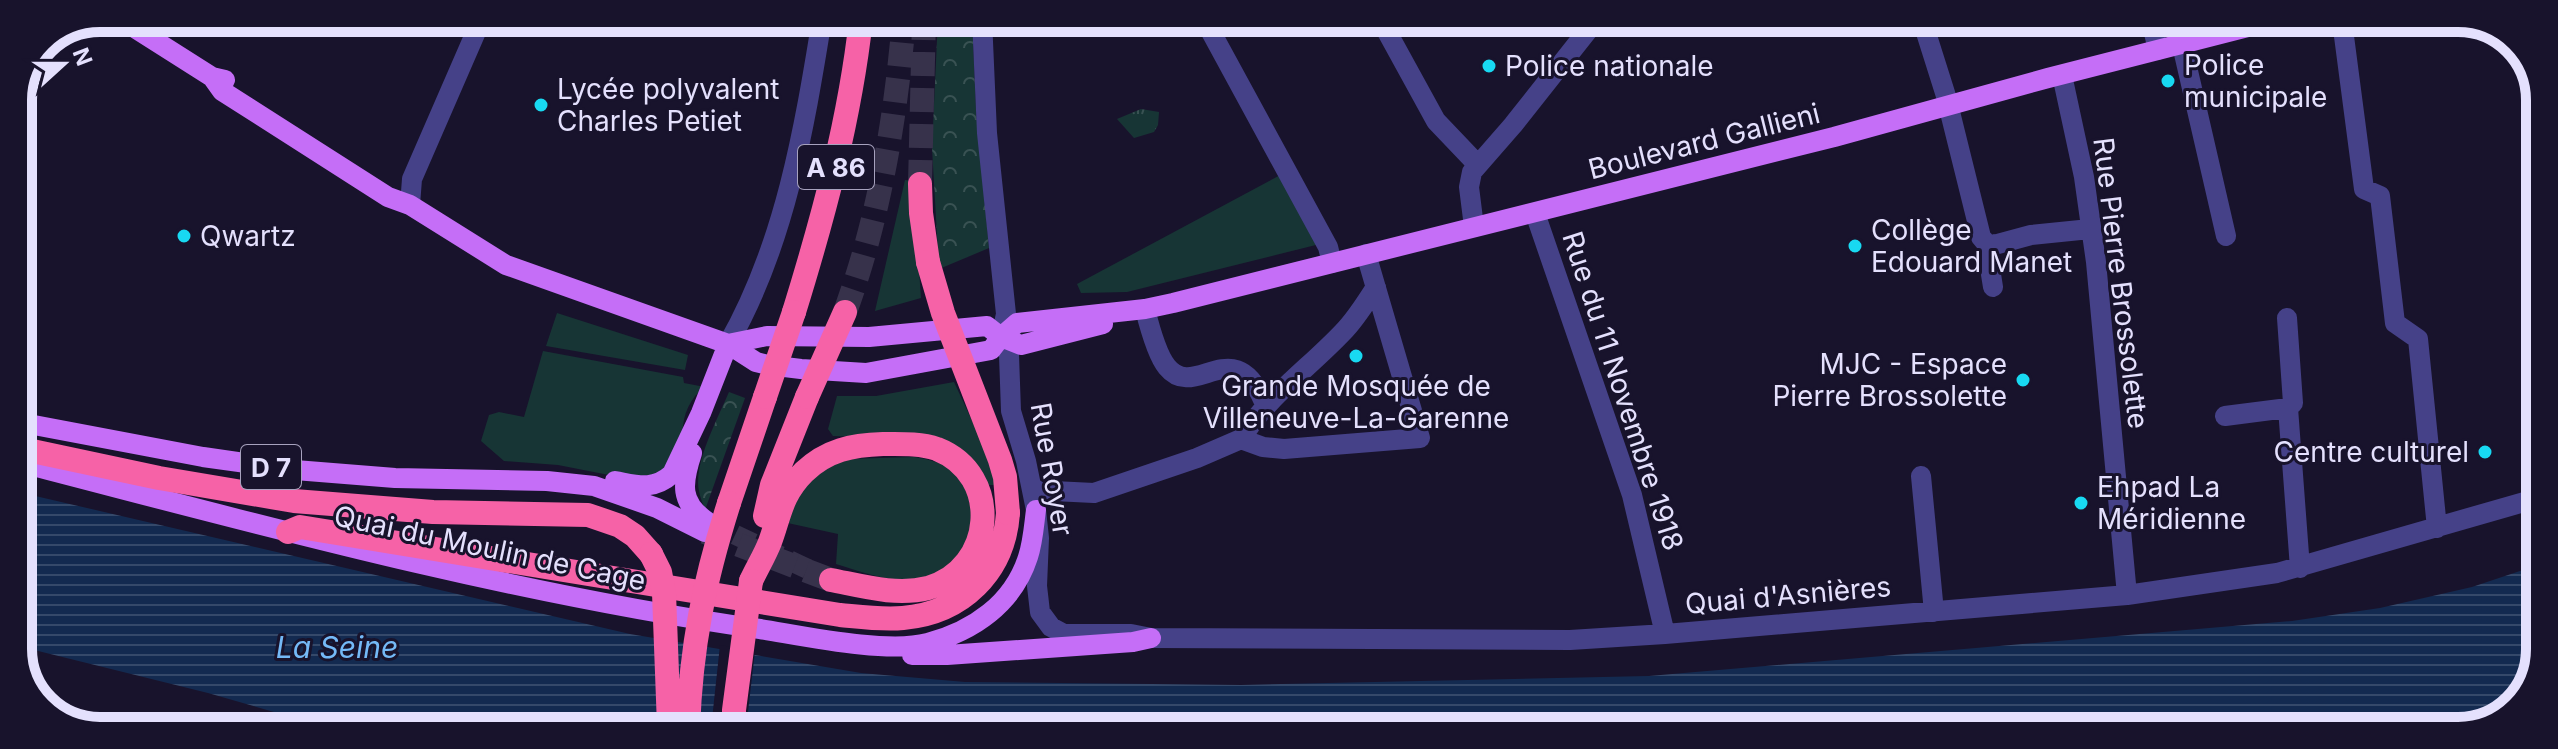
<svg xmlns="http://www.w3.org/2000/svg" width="2558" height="749" viewBox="0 0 2558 749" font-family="Inter,sans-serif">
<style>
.grass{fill:#173535}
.forest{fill:url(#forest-crowns)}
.park{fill:url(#park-tufts)}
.water{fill:url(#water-rules)}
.pier{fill:#18132c}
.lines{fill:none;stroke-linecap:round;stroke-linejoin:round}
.major-tunnel{stroke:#37324b;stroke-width:20;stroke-dasharray:20 10;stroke-linecap:butt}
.highway-tunnel{stroke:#37324b;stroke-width:24;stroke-dasharray:24 12;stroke-linecap:butt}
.minor{stroke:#454188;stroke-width:20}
.major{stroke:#c56ef7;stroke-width:20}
.highway{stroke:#f662a7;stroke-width:24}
.highway-bridge{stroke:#f662a7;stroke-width:24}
.poi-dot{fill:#18d9f2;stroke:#18132c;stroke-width:3}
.labels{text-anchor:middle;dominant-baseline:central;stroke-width:6;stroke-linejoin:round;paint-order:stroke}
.shield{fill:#18132c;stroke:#a7a2be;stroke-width:2}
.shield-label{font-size:26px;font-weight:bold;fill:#e4e0fd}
.poi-label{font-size:28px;fill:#e4e0fd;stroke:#18132c;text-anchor:start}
.street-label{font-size:28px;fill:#e4e0fd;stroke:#18132c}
.water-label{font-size:30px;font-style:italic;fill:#74b9f7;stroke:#18132c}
.rim{fill:none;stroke:#e4e0fd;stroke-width:10}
</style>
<defs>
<pattern id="forest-crowns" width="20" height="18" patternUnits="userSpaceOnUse" patternTransform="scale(2)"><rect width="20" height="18" fill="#173535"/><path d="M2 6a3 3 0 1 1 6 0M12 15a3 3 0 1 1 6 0" fill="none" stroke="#395253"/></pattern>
<pattern id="park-tufts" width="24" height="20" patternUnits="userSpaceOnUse" patternTransform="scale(2)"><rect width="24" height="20" fill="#173535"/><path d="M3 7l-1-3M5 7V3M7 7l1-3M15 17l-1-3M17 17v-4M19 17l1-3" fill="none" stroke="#395253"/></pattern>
<pattern id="water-rules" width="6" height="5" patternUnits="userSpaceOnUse" patternTransform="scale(2)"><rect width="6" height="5" fill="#132a50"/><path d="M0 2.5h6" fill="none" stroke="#35496a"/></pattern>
</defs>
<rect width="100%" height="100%" fill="#18132c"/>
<path class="grass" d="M 1284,173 L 1332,241 L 1127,292 L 1081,293 L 1077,284 Z
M 905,180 L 913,181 L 921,298 L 875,311 Z
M 557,313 L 688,355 L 685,370 L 546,346 Z
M 543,351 L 683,377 L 684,383 L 705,387 C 688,399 681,419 683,440 C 672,451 667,460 663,475 L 614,476 L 558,465 L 504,461 L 481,441 L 489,415 L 499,412 L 524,417 Z
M 954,382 L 989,457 L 996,485 L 983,485 L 890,438 L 833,436 L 828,429 L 837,396 L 876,396 Z
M 914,457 C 931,460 952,464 963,480 C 966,484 968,493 969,498 C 983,540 951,577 909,580 C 886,581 858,571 836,564 L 838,534 L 783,522 L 784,511 L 821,469 L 847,459 Z"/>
<path class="forest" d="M 938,19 L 972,19 L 976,110 L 989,248 L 939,269 L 932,148 Z
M 729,392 L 745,398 L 705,510 C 703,504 700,497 699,491 C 693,464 718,418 729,392 Z"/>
<path class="park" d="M 1141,109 L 1159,112 L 1158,125 L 1154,132 L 1134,138 L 1117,119 Z"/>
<path class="water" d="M 18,492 L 630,634 L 861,673 L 965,682 L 1241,685 L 1649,676 L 2292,621 L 2380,608 L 2472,587 L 2538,565 L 2537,669 L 2508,714 L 2458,731 L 333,729 L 208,693 L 18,646 Z"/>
<path class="pier" d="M 720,645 L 755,651 L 746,729 L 711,729 Z"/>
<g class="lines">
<path class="major-tunnel" d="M 708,522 L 831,580"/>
<path class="highway-tunnel" d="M 920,184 L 924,19
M 845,312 C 879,219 896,117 904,19
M 705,532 L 831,580"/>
<path class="minor" d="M 982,19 L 987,133 L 1006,314 L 1001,337 L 1009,355 L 1011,411 L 1026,461 L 1036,510 L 1039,538 L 1037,586 L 1040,612 L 1051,627 L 1064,634 L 1131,634 L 1151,638 L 1570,640 L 1665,634 L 2127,595 L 2277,573 L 2538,498
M 1204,19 L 1328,247 L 1332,263
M 1380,19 L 1436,121 L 1477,164
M 1922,20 L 1946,96 L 1981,237 L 1986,243 L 1993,287
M 2151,20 L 2158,50
M 2342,21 L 2364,189 L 2380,196 L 2395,323 L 2418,339 L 2437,528
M 2182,45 L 2226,236
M 2062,75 L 2084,177 L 2096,262 L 2127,595
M 410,205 L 412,179 L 482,18
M 1535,213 L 1632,495 L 1665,634
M 1474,227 L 1469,187 L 1472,172 L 1513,125 L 1596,20
M 1986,243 L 1994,245 L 2031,235 L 2090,229
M 1145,309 C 1149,325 1157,355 1167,367 C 1196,403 1235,327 1266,407
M 2287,318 L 2293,403 L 2288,408 L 2300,568
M 728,344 C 785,244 804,130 822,19
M 2225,416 L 2288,408
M 1241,439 C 1267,397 1309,368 1343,332 C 1356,319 1366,302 1376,287
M 1921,476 L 1934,612
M 1033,490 L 1094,493 L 1197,458 L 1241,439 L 1263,447 L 1284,449 L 1420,438 L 1366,254"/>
<path class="major" d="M 119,18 L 212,77 L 225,80
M 212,77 L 222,91 L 388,197 L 410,205 L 506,265 L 728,344 L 756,362 L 768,365 L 801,369 L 866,373 L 991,350 L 1001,337 L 1017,323 L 1145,309 L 1173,303 L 1834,137 L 2048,78 L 2275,20
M 728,344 L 767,336 L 869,337 L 987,326 L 1001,337 L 1021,345 L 1103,324
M 18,422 L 203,457 L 295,470 L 395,478 L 547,481 L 594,486 L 657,508 L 705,532
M 692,453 C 682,483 679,503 708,522
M 18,462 C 263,526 509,593 760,629 C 804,636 887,654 928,643 C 973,631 1013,604 1028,557 C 1033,542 1034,525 1036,510
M 615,481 C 637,485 653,491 672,474 L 701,413 L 728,344
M 912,655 L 947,655 L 1133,642 L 1151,638"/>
<path class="highway" d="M 920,184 L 921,213 L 928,262
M 794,312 C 824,215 850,119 861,19
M 18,448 L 159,478 L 294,501 L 433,512 L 588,515 L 620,526 L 635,536 L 651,554
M 729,503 L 765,397
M 765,516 L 772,485 L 807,397
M 288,532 L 300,527 L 840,615 C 861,617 882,620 903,618 C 962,613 1004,572 1008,513
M 751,581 C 757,568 765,555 770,542 C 780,515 781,495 804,472 C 827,450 852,445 883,444 C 900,444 920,443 937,449 C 1003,475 995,569 928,588 C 896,596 862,586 831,580"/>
<path class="highway-bridge" d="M 928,262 L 943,313 L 1000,460 L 1005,477 L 1008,513
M 765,397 L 794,312
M 807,397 L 845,312
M 651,554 L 660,572 L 664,593 L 669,726
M 688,729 C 691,646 704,582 729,503
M 734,729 L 734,710 L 751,581"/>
</g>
<g class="poi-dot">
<circle cx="1489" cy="66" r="8"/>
<circle cx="2168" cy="81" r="8"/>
<circle cx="541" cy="105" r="8"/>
<circle cx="184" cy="236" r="8"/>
<circle cx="1855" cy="246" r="8"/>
<circle cx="1356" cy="356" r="8"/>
<circle cx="2023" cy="380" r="8"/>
<circle cx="2485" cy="452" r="8"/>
<circle cx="2081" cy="503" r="8"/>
</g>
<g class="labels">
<g class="shield">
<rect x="798" y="145" width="76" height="44" rx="6"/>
<rect x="241" y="445" width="60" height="44" rx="6"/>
</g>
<g class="shield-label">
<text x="836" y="167">A 86</text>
<text x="271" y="467">D 7</text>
</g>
<g class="poi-label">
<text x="2184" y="65">Police<tspan x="2184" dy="32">municipale</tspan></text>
<text x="1505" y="66">Police nationale</text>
<text x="557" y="89">Lycée polyvalent<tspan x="557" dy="32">Charles Petiet</tspan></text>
<text x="1871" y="230">Collège<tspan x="1871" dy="32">Edouard Manet</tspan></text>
<text x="200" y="236">Qwartz</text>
<text x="2007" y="364" text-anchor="end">MJC - Espace<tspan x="2007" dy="32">Pierre Brossolette</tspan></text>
<text x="1356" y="386" text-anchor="middle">Grande Mosquée de<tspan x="1356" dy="32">Villeneuve-La-Garenne</tspan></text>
<text x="2469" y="452" text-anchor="end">Centre culturel</text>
<text x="2097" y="487">Ehpad La<tspan x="2097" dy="32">Méridienne</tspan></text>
</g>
<g class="street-label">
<text transform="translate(1704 141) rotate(-14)">Boulevard Gallieni</text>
<text transform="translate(2121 283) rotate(83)">Rue Pierre Brossolette</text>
<text transform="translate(1623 391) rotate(72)">Rue du 11 Novembre 1918</text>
<text transform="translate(1052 469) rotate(80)">Rue Royer</text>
<text transform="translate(490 548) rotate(12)">Quai du Moulin de Cage</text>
<text transform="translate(1788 595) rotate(-5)">Quai d'Asnières</text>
</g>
<g class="water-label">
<text x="337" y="647">La Seine</text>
</g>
</g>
<path d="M0 0H2558V749H0ZM100 32H2458A68 68 0 0 1 2526 100V649A68 68 0 0 1 2458 717H100A68 68 0 0 1 32 649V100A68 68 0 0 1 100 32Z" fill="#18132c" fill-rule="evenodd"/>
<path class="rim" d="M100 32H2458A68 68 0 0 1 2526 100V649A68 68 0 0 1 2458 717H100A68 68 0 0 1 32 649V100A68 68 0 0 1 100 32Z"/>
<g transform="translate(64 64) rotate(69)" stroke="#18132c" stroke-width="6" paint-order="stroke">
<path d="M0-6L14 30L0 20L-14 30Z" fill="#e4e0fd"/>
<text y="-12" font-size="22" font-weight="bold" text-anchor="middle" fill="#e4e0fd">N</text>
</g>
</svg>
